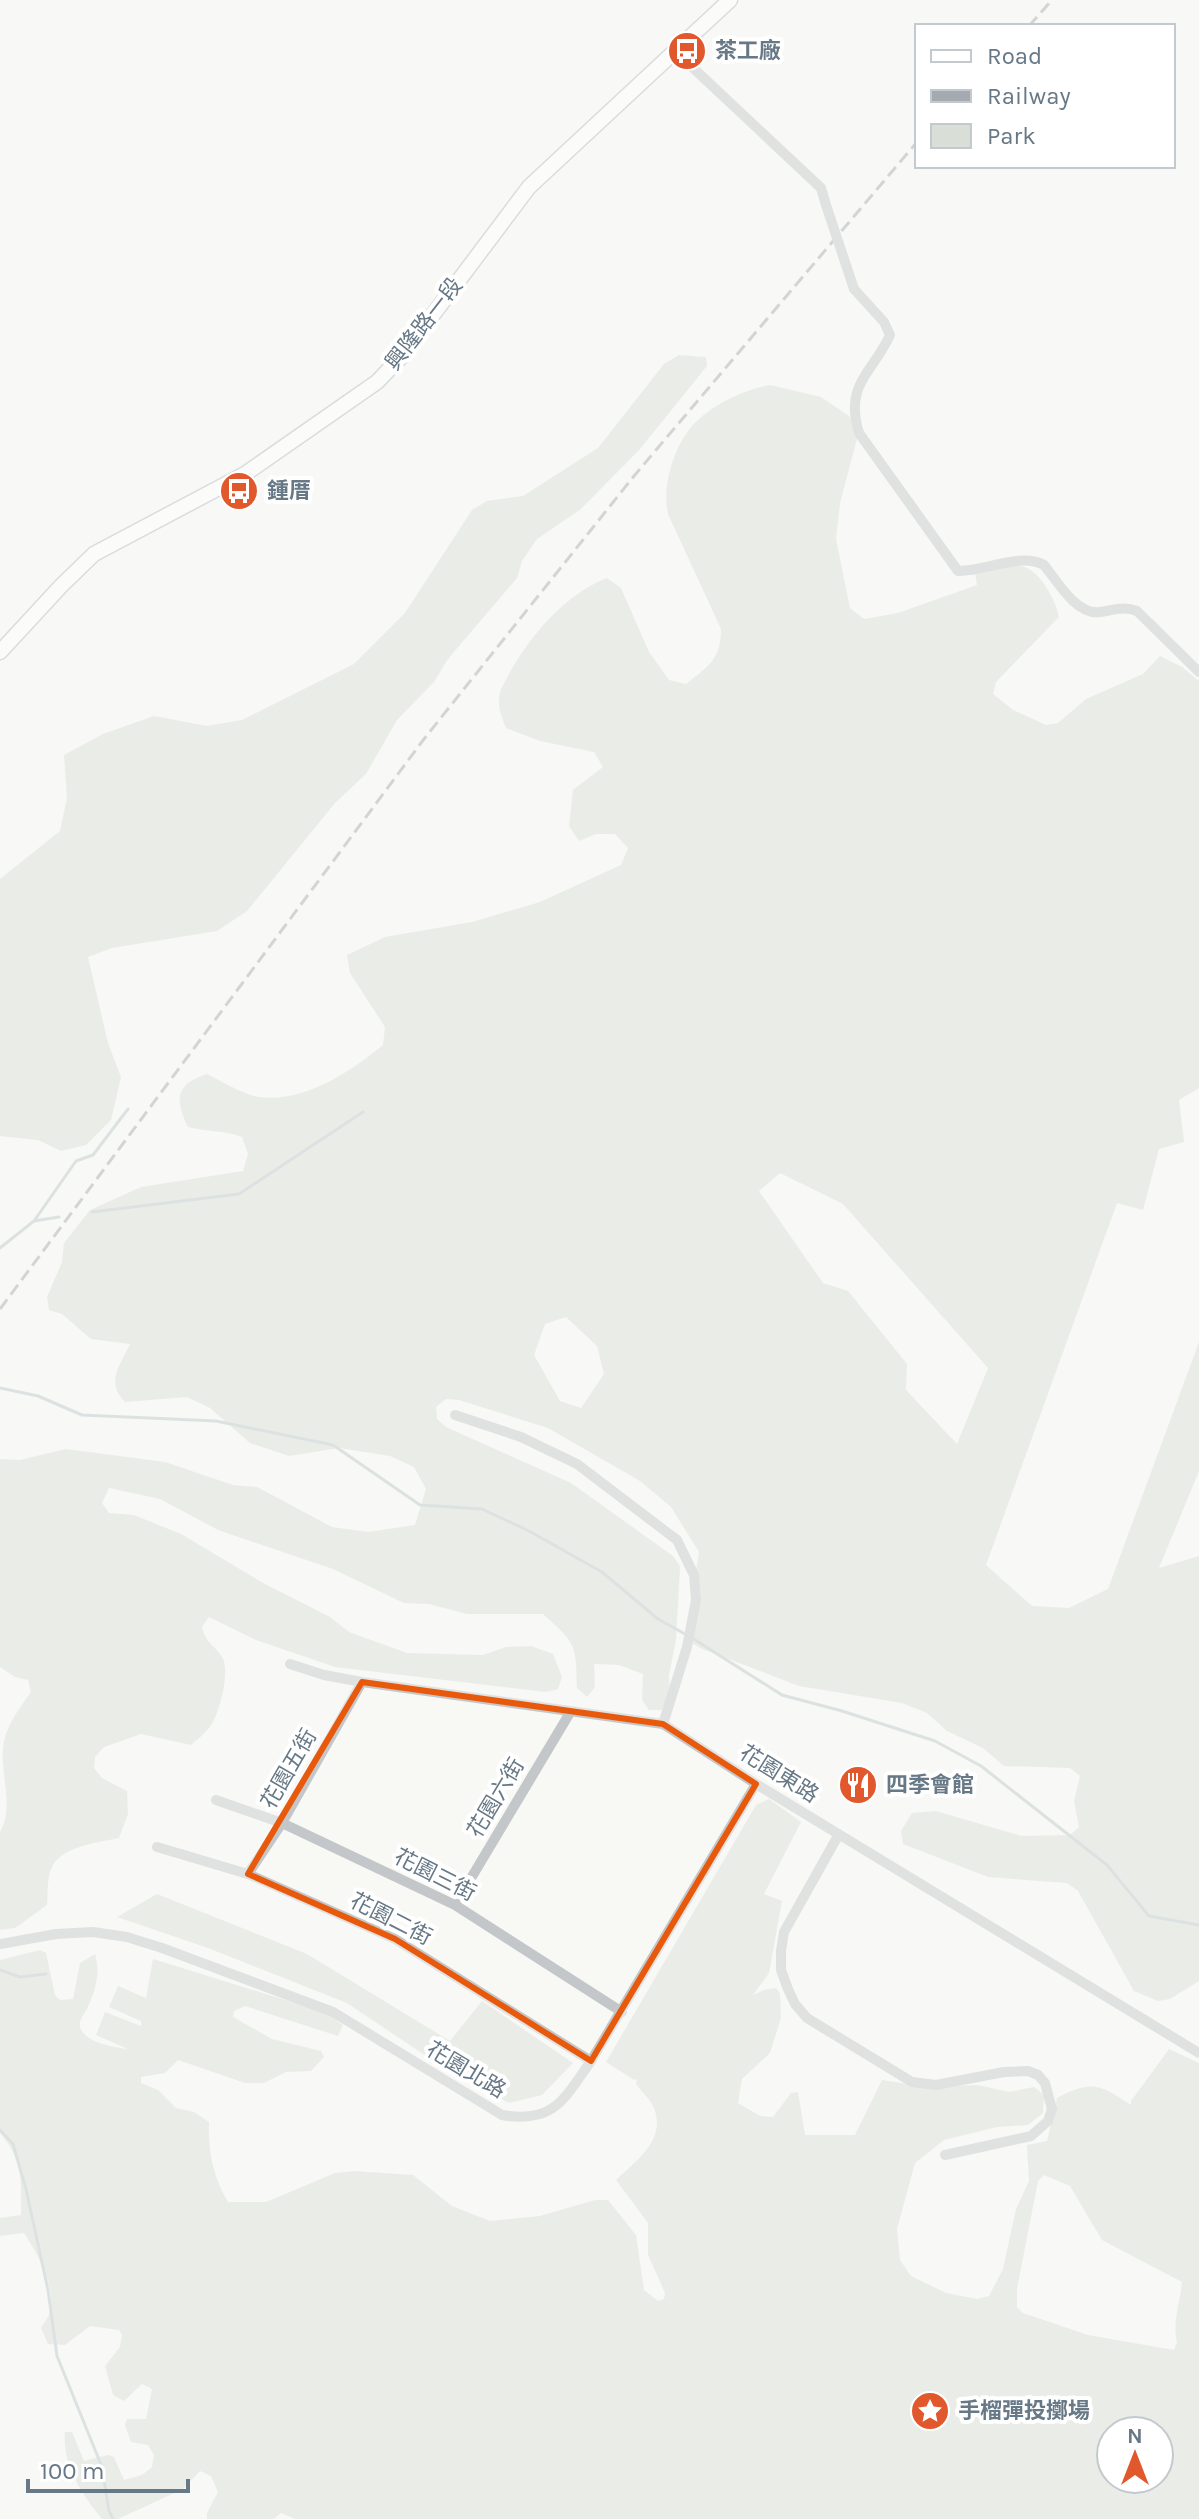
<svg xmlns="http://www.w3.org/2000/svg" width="1199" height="2519" viewBox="0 0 1199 2519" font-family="Karla,'Noto Sans TC',sans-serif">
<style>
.green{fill:#d9dfd6;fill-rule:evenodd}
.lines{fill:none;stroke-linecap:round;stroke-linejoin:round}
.stream{stroke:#bbc7cb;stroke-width:3}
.secondary-casing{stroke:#b5bbbf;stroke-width:17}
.street{stroke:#c3c7ca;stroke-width:10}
.secondary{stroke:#fff;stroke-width:14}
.rail{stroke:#a4aab0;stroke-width:3;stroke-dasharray:12 6;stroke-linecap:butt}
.street-bridge{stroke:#c3c7ca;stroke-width:10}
.marked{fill:none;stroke:#e8590c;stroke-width:6;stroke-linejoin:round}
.labels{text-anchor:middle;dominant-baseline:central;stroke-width:8;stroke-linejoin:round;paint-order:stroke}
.poi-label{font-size:22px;font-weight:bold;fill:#677886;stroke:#fff;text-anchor:start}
.street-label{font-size:22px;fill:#677886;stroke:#fff}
</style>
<rect width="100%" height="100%" fill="#f8f8f5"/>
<path class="green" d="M 679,355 L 706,357 L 707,366 L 640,449 L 581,509 L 537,539 L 522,561 L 517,578 L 448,659 L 434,682 L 397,720 L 366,774 L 335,803 L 247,911 L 217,931 L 112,948 L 88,957 L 108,1043 L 121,1077 L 111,1120 L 86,1145 L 61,1151 L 38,1140 L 0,1136 L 0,879 L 60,831 L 67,798 L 64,755 L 103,734 L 154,716 L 207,726 L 242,720 L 354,664 L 405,613 L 472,510 L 487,501 L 523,496 L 598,448 L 664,364 Z
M 770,385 L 821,397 L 849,416 L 858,435 L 840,503 L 836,539 L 850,608 L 864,619 L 898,613 L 977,585 L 975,573 C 988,566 1013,561 1027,568 C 1042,575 1056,601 1059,617 L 996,682 L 993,694 L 1013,710 L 1046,725 L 1058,723 L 1086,699 L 1143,674 L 1160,656 L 1182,667 L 1199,681 L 1199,1088 L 1179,1100 L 1184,1142 L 1159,1149 L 1143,1210 L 1117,1203 L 986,1565 L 1032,1606 L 1069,1608 L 1108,1589 L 1199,1342 L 1199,1471 L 1159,1568 L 1199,1556 L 1199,1981 L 1170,1999 L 1158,2001 L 1134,1991 L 1078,1891 L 1067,1883 L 988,1877 L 903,1844 L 901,1831 L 912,1813 L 936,1811 L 1021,1836 L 1070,1835 L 1079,1827 L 1074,1801 L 1080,1776 L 1070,1768 L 1004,1766 L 983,1748 L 947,1731 L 927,1713 L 902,1703 L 799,1686 L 700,1648 L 689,1641 L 687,1629 L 699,1552 L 671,1507 L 640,1481 L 548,1428 L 459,1400 L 446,1399 L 436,1407 L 437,1419 L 446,1427 L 571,1483 L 673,1556 L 680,1566 L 676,1640 L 669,1675 L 670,1699 L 662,1710 L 649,1710 L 642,1700 L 643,1674 L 619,1665 L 594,1664 L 595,1687 L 587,1697 L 577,1688 C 576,1643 576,1644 543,1614 L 467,1614 L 429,1604 L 404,1603 L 333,1569 L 218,1530 L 160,1499 L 109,1488 L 102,1503 L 109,1513 L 134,1515 L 181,1534 L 265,1584 L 330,1617 L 349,1632 L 407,1653 L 483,1655 L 506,1647 L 531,1646 L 553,1654 L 562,1677 L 558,1689 L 546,1692 L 335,1667 L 256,1640 L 209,1617 L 202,1627 C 206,1644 214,1644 222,1657 C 231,1670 219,1717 209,1728 C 204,1734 197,1740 191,1745 L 141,1734 L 104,1747 L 95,1757 L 94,1768 L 102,1778 L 127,1791 L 128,1814 L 119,1838 C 97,1843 57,1846 50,1872 C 47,1882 48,1895 47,1905 L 15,1928 L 0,1930 L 0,1832 C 14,1809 1,1776 3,1750 C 4,1728 19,1709 31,1692 L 28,1680 L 15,1677 L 0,1667 L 0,1459 L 20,1460 L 66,1449 L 165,1462 L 233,1485 L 257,1487 L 332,1527 L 368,1532 L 415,1525 L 426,1489 L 414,1467 L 390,1456 L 339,1448 L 289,1456 L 250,1443 L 210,1408 L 187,1397 L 125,1402 C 105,1382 120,1366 130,1344 L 91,1339 L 62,1314 L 49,1310 L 47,1297 L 62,1262 L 64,1243 L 90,1210 L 141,1187 L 243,1171 L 248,1154 L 242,1137 C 224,1130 207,1132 188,1127 C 174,1099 176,1084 207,1074 C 223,1082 242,1094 259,1097 C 304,1103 350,1072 383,1045 L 385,1027 L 350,973 L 347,955 L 385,937 L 472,922 L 540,902 L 621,865 L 628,848 L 615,834 L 596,834 L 579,841 L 569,826 L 573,790 L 603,767 L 594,752 L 540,741 L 506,728 C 502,717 498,709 499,697 C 500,689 505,682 509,674 C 530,636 565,594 607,578 L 621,588 L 649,652 L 669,680 L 686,684 C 708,666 721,660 721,629 L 668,514 C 662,487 673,448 692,426 C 711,405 743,390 770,385 ZM 780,1173 L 843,1204 L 988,1368 L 957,1444 L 906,1390 L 907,1364 L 848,1291 L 823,1283 L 759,1191 ZM 566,1317 L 597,1346 L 604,1374 L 581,1408 L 560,1401 L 534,1355 L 545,1324 Z
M 769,1799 L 801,1822 L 764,1894 L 782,1901 L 769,1973 L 753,1995 L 764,1990 L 776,1988 L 780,1994 L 781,2018 L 770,2053 L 742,2079 L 738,2103 L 760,2116 L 773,2117 L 791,2093 L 798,2092 L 805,2135 L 855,2135 L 882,2080 L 926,2087 L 978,2085 L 1009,2092 L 1034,2087 L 1044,2095 L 1043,2113 L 1028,2125 L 997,2127 L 944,2140 L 915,2163 L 897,2229 L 900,2260 L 911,2276 L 946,2293 L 977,2299 L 989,2296 L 1003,2269 L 1016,2209 L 1029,2181 L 1027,2145 L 1047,2141 L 1057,2098 C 1092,2080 1099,2084 1131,2105 L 1131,2101 L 1169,2049 L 1199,2063 L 1199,2519 L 295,2519 L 281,2513 L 274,2519 L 207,2519 L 207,2513 L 218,2492 L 211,2476 L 200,2471 L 183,2489 L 118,2519 L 102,2519 C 82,2494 62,2465 65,2432 L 72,2432 L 84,2461 L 108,2455 L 114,2457 L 124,2480 L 142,2475 L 152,2467 L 154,2455 L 148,2445 L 131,2442 L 125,2425 L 127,2419 L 146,2419 L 152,2389 L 142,2384 L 124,2401 L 113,2395 L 105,2366 L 120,2347 L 122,2335 L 119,2330 L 90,2326 L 65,2345 L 48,2344 L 41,2328 C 44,2323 49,2317 50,2311 C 56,2288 37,2252 24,2233 L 0,2236 L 0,2218 L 21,2215 C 21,2180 24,2161 0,2133 L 0,1960 L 40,1950 L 46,1953 L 55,1995 L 60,2000 L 73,1999 L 80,1963 L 95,1954 C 101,1974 95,1991 87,2009 C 84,2013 79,2021 80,2026 C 82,2042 116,2048 128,2049 L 96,2035 L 105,2012 L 141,2026 L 141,2021 L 109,2007 L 118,1986 L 146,1998 L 153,1959 L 327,2013 L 343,2025 L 338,2036 L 245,2006 L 234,2011 L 233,2017 L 272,2039 L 321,2051 L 324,2057 L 311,2071 L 286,2072 L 264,2083 L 245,2083 L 178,2060 L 165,2073 L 141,2077 L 141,2083 L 158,2090 L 176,2108 L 194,2112 L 209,2122 C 208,2153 213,2176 228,2202 L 266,2202 L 335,2173 L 354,2171 L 413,2175 L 452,2206 L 490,2221 L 540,2216 L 595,2200 L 608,2200 L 636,2235 L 644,2290 L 658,2301 L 664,2299 L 665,2293 L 648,2255 L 648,2223 L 616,2180 C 635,2162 665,2141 655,2111 C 652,2101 642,2092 636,2084 L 637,2079 L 634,2080 L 606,2062 L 756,1805 ZM 1044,2175 L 1070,2186 L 1102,2240 L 1182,2282 C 1180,2304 1172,2322 1177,2342 L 1174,2350 L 1088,2335 L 1023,2313 L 1017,2307 L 1017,2289 L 1038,2181 ZM 1111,2431 L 1159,2431 L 1159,2479 L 1111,2479 Z
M 157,1894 L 307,1954 L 450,2041 L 482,2001 L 573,2063 L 542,2095 L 509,2103 L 453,2074 L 347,2003 L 208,1948 L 117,1917 Z"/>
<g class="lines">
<path class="stream" d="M 92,1212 L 239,1194 L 363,1112
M 34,1221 L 76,1161 L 93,1155 L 128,1109
M 0,1248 L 34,1221 L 59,1217
M 0,1388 L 38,1396 L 82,1415 L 216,1421 L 333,1445 L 420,1505 L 482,1509 L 529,1531 L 602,1572 L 658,1619 L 685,1634
M 692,1638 L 782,1695 L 842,1711 L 935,1741 L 981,1766 L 1107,1865 L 1149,1916 L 1199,1925
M 0,1970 L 20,1977 L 46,1974
M 0,2130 L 13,2144 L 26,2189 L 48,2290 L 57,2356 L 102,2467 L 109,2511 L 113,2519"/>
<g class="secondary-casing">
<path id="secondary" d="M 0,652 L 61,586 L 94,554 L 245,474 L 377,382 L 402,356 L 529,187 L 730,0"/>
</g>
<path class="street" d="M 674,50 L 821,188 L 826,205
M 854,289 L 884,322 L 890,335 C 873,373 844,383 859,433 L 958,571 C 984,572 1020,552 1044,565 C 1057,581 1077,616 1100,612 C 1114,610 1124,606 1137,611 L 1199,672
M 455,1415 L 521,1437 L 577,1464 L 677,1540 L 694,1575 L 696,1600 L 687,1647 L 663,1724
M 290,1664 L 324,1675 L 362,1682 L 663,1724 L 756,1784 L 1199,2053
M 216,1800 L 282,1823 L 455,1905 L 622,2012
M 839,1834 L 784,1932 L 781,1951 L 781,1970 L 788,1989 L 795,2004 L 807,2018 L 912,2082 L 936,2085 L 1004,2072 L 1028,2071 L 1038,2075 L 1045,2083 L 1052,2109 L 1048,2121 L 1031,2136 L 945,2155
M 157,1847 L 248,1874 L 395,1939 L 591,2061
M 248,1874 L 282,1823 L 362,1682
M 455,1905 L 571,1711
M 0,1944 L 56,1934 L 93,1932 L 127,1937 L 162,1948 L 333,2012 L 502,2115 C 554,2124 564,2099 591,2061 L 756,1784"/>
<use href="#secondary" class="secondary"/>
<path class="rail" d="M 1029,26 L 1052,0
M 0,1309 L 424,739 L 634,476 L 917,142"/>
<path class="street-bridge" d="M 826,205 L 854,289"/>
</g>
<path d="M0 0H1199V2519H0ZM 362,1682 L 663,1724 L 756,1784 L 591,2061 L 395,1939 L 248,1874 Z" fill="#f8f8f5" fill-opacity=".55" fill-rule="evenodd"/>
<path class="marked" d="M 362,1682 L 663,1724 L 756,1784 L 591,2061 L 395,1939 L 248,1874 Z"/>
<defs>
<g id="bus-disc" transform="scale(2)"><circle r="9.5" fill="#e1582c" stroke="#fff"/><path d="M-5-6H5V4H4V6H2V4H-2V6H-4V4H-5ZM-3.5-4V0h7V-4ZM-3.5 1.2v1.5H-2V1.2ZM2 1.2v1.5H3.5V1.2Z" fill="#fff"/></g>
<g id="restaurant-disc" transform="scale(2)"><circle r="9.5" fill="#e1582c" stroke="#fff"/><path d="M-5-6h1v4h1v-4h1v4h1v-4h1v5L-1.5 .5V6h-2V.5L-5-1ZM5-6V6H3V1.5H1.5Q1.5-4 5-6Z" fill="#fff"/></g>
<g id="sight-disc" transform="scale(2)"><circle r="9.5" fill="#e1582c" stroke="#fff"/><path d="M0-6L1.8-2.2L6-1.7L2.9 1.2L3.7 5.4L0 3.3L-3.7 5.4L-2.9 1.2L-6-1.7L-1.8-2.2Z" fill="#fff"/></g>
</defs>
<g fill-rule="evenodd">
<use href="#bus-disc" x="687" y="51"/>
<use href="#bus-disc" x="239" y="491"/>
<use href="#restaurant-disc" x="858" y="1785"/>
<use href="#sight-disc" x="930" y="2411"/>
</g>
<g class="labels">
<g class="poi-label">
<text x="715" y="51">茶工廠</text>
<text x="267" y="491">鍾厝</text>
<text x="886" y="1785">四季會館</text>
<text x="958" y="2411">手榴彈投擲場</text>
</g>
<g class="street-label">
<text transform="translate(424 324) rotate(-52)">興隆路一段</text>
<text transform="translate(289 1769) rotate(-60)">花園五街</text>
<text transform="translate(779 1774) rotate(32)">花園東路</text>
<text transform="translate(496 1798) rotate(-59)">花園六街</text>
<text transform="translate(435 1875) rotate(27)">花園三街</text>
<text transform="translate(391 1919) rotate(27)">花園二街</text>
<text transform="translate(466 2070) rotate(31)">花園北路</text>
</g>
</g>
<rect x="915" y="24" width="260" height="144" fill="#ffffff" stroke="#c2c9cf" stroke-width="2"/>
<rect x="931" y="50" width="40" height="12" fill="#ffffff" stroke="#c2c9cf" stroke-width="2"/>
<text x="987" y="64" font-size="24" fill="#677886">Road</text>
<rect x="931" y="90" width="40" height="12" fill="#a4aab0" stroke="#c2c9cf" stroke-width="2"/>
<text x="987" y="104" font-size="24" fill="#677886">Railway</text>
<rect x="931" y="124" width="40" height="24" fill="#d9dfd6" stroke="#c2c9cf" stroke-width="2"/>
<text x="987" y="144" font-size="24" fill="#677886">Park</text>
<g transform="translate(1135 2455)"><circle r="38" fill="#ffffff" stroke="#c2c9cf" stroke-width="2"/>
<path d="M0-6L14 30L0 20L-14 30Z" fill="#e1582c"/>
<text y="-12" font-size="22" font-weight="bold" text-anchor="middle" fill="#677886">N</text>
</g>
<path d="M28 2479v12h160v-12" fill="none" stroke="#677886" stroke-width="4"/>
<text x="40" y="2479" font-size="24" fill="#677886" stroke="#ffffff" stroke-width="6" paint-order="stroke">100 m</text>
</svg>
